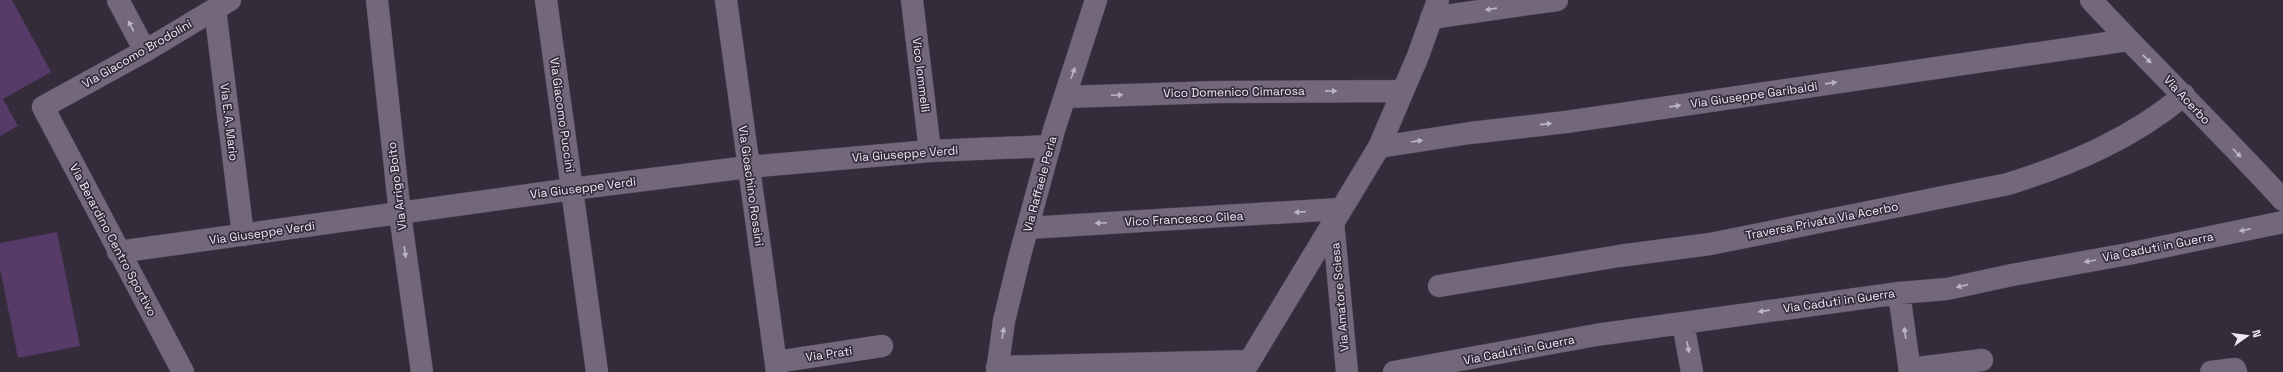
<svg xmlns="http://www.w3.org/2000/svg" width="2283" height="372" viewBox="0 0 2283 372" font-family="'Space Grotesk',sans-serif">
<style>
.green{fill:#563a68}
.lines{fill:none;stroke-linecap:round;stroke-linejoin:round}
.minor-casing{stroke:#4f4654;stroke-width:23}
.minor{stroke:#73687b;stroke-width:22}
.oneway{fill:#bdb5c4}
.labels{text-anchor:middle;dominant-baseline:central;stroke-width:3.5;stroke-linejoin:round;paint-order:stroke}
.street-label{font-size:12px;fill:#efe9f4;stroke:#342b3b}
</style>
<rect width="100%" height="100%" fill="#342b3b"/>
<path class="green" d="M 0,0 L 12,0 L 51,72 L 3,99 L 18,126 L 0,136 Z
M 57,232 L 80,346 L 18,358 L 0,269 L 0,243 Z"/>
<g class="lines">
<g class="minor-casing">
<path id="minor" d="M 118,0 L 145,51
M 377,0 L 400,214 L 422,372
M 546,0 L 597,372
M 726,0 L 777,372
M 912,0 L 930,151
M 2091,0 C 2154,68 2221,132 2283,200
M 215,9 L 243,235
M 1431,18 L 1557,0
M 1065,97 L 1218,92 L 1403,91
M 1379,147 L 1470,133 L 1566,122 L 2128,40
M 1333,221 L 1347,372
M 1028,228 L 1339,209
M 118,252 L 572,189 L 748,167 L 930,151 L 1050,146
M 1439,286 L 1619,256 L 1710,244 L 2008,184 C 2072,164 2133,138 2184,95
M 1899,293 L 1910,372
M 1683,323 L 1692,372
M 776,362 L 882,346
M 997,367 L 1249,361
M 1910,369 L 1982,360
M 183,372 L 43,107 L 145,51 L 230,0
M 997,372 L 1004,321 L 1020,255 L 1054,130 L 1096,0
M 1243,372 L 1379,147 L 1418,56 L 1438,0
M 1394,372 L 1596,335 L 1899,293 L 1947,289 L 2012,275 L 2128,254 L 2283,222
M 2211,372 L 2235,369 L 2236,372"/>
</g>
<use href="#minor" class="minor"/>
</g>
<defs><path id="oneway-solid" d="M-6-.8H1V-3.2L6.5 0L1 3.2V.8H-6Z"/></defs>
<g class="oneway">
<use href="#oneway-solid" transform="translate(1491 9) rotate(172)"/>
<use href="#oneway-solid" transform="translate(131 26) rotate(-118)"/>
<use href="#oneway-solid" transform="translate(2147 59) rotate(44)"/>
<use href="#oneway-solid" transform="translate(1073 73) rotate(-71)"/>
<use href="#oneway-solid" transform="translate(1831 83) rotate(-8)"/>
<use href="#oneway-solid" transform="translate(1331 91) rotate(-1)"/>
<use href="#oneway-solid" transform="translate(1117 95) rotate(-3)"/>
<use href="#oneway-solid" transform="translate(1675 106) rotate(-8)"/>
<use href="#oneway-solid" transform="translate(1546 124) rotate(-6)"/>
<use href="#oneway-solid" transform="translate(1417 141) rotate(-9)"/>
<use href="#oneway-solid" transform="translate(2237 153) rotate(46)"/>
<use href="#oneway-solid" transform="translate(1300 212) rotate(176)"/>
<use href="#oneway-solid" transform="translate(1101 223) rotate(177)"/>
<use href="#oneway-solid" transform="translate(2245 230) rotate(168)"/>
<use href="#oneway-solid" transform="translate(405 252) rotate(82)"/>
<use href="#oneway-solid" transform="translate(2090 261) rotate(170)"/>
<use href="#oneway-solid" transform="translate(1962 286) rotate(167)"/>
<use href="#oneway-solid" transform="translate(1764 311) rotate(172)"/>
<use href="#oneway-solid" transform="translate(1003 333) rotate(-81)"/>
<use href="#oneway-solid" transform="translate(1905 333) rotate(-98)"/>
<use href="#oneway-solid" transform="translate(1688 347) rotate(80)"/>
</g>
<g class="labels">
<g class="street-label">
<text transform="translate(137 54) rotate(-30)">Via Giacomo Brodolini</text>
<text transform="translate(921 75) rotate(83)">Vico Iommelli</text>
<text transform="translate(1234 92) rotate(-1)">Vico Domenico Cimarosa</text>
<text transform="translate(1754 95) rotate(-8)">Via Giuseppe Garibaldi</text>
<text transform="translate(2187 100) rotate(47)">Via Acerbo</text>
<text transform="translate(562 115) rotate(82)">Via Giacomo Puccini</text>
<text transform="translate(229 122) rotate(83)">Via E. A. Mario</text>
<text transform="translate(905 154) rotate(-4)">Via Giuseppe Verdi</text>
<text transform="translate(1040 184) rotate(-75)">Via Raffaele Perla</text>
<text transform="translate(397 186) rotate(-97)">Via Arrigo Boito</text>
<text transform="translate(751 186) rotate(82)">Via Gioachino Rossini</text>
<text transform="translate(583 188) rotate(-7)">Via Giuseppe Verdi</text>
<text transform="translate(1184 219) rotate(-3)">Vico Francesco Cilea</text>
<text transform="translate(1822 221) rotate(-11)">Traversa Privata Via Acerbo</text>
<text transform="translate(262 233) rotate(-8)">Via Giuseppe Verdi</text>
<text transform="translate(113 240) rotate(62)">Via Berardino Centro Sportivo</text>
<text transform="translate(2158 247) rotate(-11)">Via Caduti in Guerra</text>
<text transform="translate(1340 297) rotate(-95)">Via Amatore Sciesa</text>
<text transform="translate(1839 301) rotate(-8)">Via Caduti in Guerra</text>
<text transform="translate(1519 350) rotate(-11)">Via Caduti in Guerra</text>
<text transform="translate(829 354) rotate(-8)">Via Prati</text>
</g>
</g>
<g transform="translate(2247 336) rotate(76)" stroke="#342b3b" stroke-width="3" paint-order="stroke">
<path d="M0-3L7 15L0 10L-7 15Z" fill="#efe9f4"/>
<text y="-6" font-size="11" font-weight="bold" text-anchor="middle" fill="#efe9f4">N</text>
</g>
</svg>
